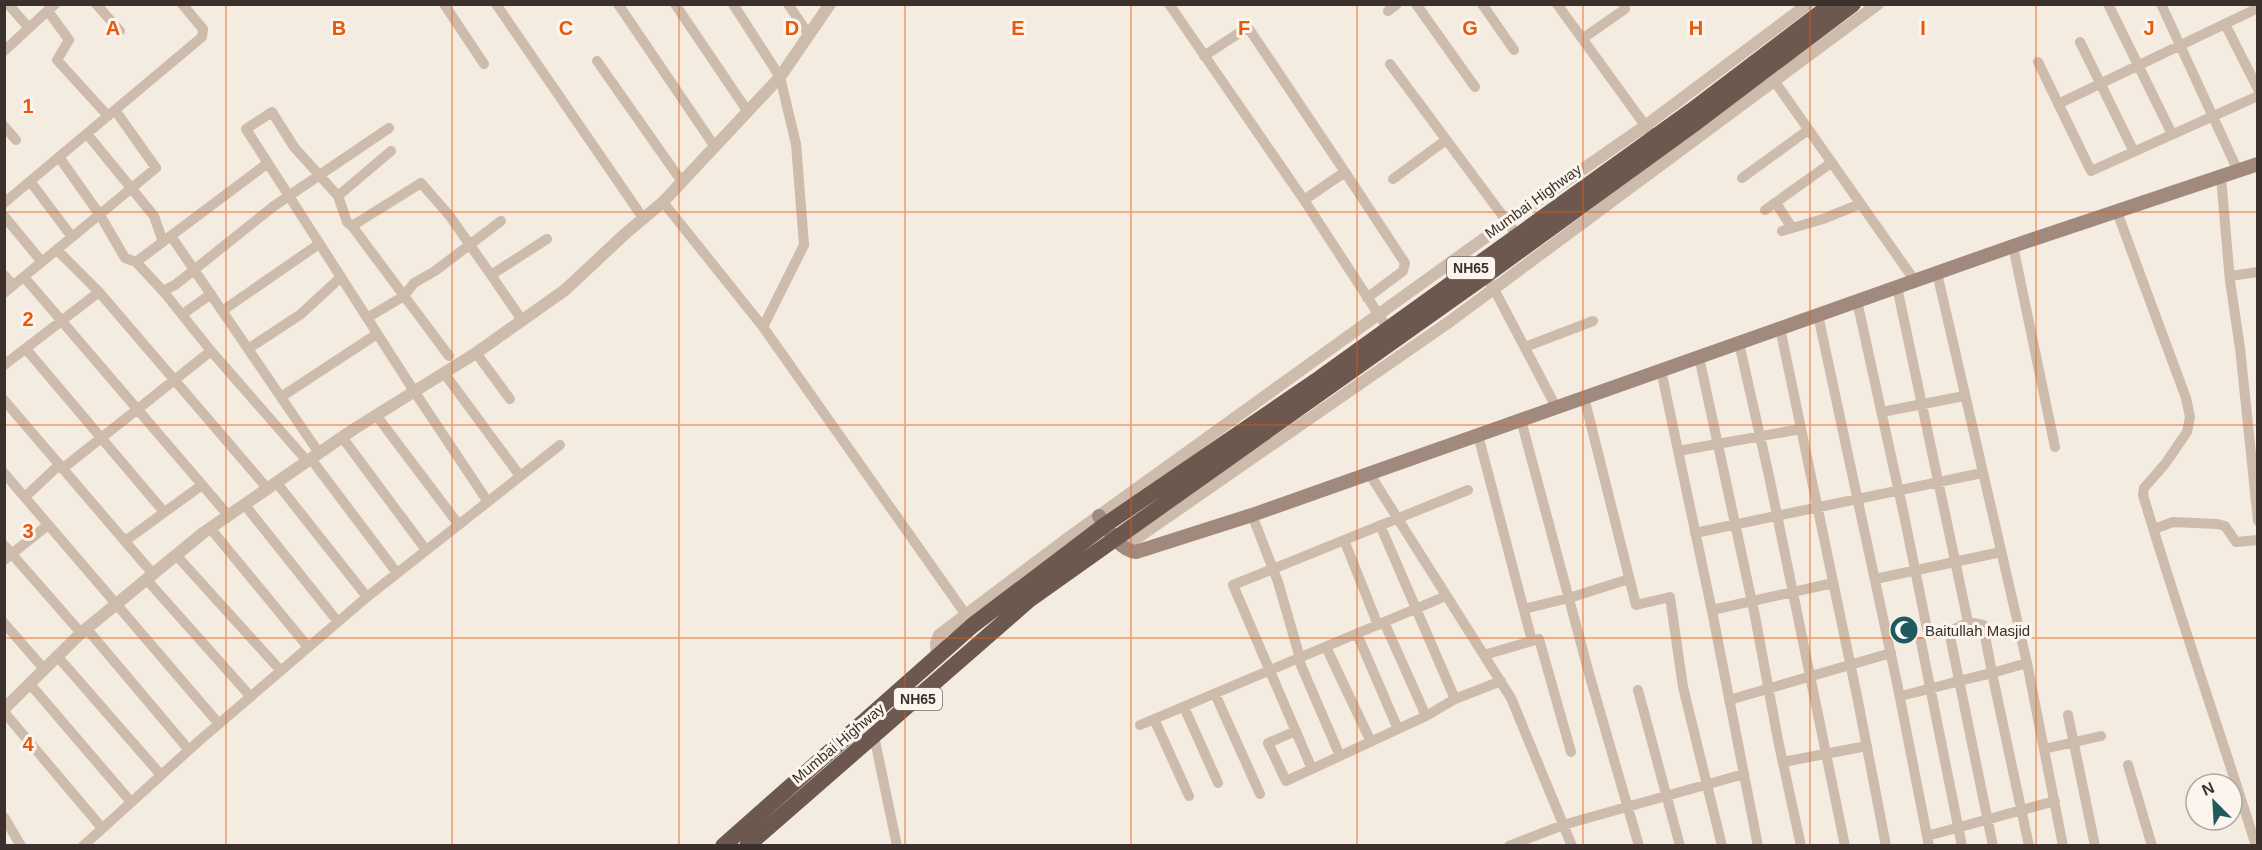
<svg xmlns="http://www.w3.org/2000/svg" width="2262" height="850" viewBox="0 0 2262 850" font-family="Helvetica,sans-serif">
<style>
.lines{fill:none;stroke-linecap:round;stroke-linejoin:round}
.minor{stroke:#cdbbac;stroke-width:10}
.tertiary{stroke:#cdbbac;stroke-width:12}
.secondary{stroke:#a18a7d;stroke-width:14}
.trunk{stroke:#6c584f;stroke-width:16}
.grid{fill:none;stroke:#e8590c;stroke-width:1.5;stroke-opacity:0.55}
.labels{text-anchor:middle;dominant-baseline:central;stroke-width:6;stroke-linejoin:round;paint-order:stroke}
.shield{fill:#fbf5ee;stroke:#756b66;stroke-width:1.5}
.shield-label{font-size:14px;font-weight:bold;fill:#3b302b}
.street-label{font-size:15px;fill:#3b302b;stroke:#fbf5ee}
.poi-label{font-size:15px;fill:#3b302b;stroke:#fbf5ee;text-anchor:start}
.grid-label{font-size:20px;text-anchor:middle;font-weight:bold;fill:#e8590c;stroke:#fbf5ee;stroke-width:6;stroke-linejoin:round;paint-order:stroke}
</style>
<rect width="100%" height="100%" fill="#f4ebe1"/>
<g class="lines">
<path class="minor" d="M 8,4 L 29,28
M 96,4 L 120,31
M 444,4 L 484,64
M 496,4 L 643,218
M 618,4 L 715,147
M 675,4 L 748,112
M 733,4 L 780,77 L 796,144 L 804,245 L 763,327 L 971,622
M 788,4 L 809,35
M 1169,4 L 1304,200 L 1388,329
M 1416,4 L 1475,87
M 1482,4 L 1514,50
M 1557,4 L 1650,132
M 2108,4 L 2172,134
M 2161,4 L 2238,171
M 48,11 L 69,40 L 57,60 L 108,116
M 1388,11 L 1397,4
M 2225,24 L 2258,89
M 1582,39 L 1625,9 L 1624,4
M 2080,42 L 2134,152
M 4,51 L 55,4
M 1204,56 L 1245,29 L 1249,29 L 1345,172
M 597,61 L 682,182
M 2038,62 L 2091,171 L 2258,96
M 1390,64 L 1517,235
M 1775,82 L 1915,281
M 2058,104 L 2258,8
M 4,126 L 16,140
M 87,134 L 154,216 L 163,242
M 391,151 L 338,196 L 294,147 L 272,112 L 246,129 L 414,391 L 488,502
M 59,157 L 100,215 L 125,258 L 136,262
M 2221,177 L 2230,281 L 2240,348 L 2258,521
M 1742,178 L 1808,130
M 1393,179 L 1446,140
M 30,181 L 72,237
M 338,196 L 347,222 L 352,226 L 449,356
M 1304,200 L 1345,172 L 1405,263 L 1403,271 L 1367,298
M 663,202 L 763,327
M 4,203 L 202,37 L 203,29 L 182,4
M 1776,203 L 1792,228
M 1765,210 L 1831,163
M 2117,212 L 2186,398 L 2190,417 L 2187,432 L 2165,464 L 2144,488 L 2143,495 C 2178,613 2219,728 2256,846
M 4,216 L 42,262
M 352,226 L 421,183 L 449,215 L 491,275
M 1782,231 L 1823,219 L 1860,204
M 171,236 L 319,453
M 2013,246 L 2055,447
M 1937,273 L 2027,663
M 4,275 L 13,285
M 1485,276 L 1494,289 L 1556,407
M 2230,276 L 2258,272
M 24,277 L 228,515
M 1897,287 L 1968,622
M 163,291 L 136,262 L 268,163
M 99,292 L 267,488
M 4,293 L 156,168 L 115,110
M 1857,301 L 1904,515 L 1927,629
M 222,311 L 319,244
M 183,314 L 211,294
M 1818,315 L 1897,683 L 1929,846
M 367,318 L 404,296 L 414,283 L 435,271 L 501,221
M 522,320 L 491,275 L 547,239
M 1780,328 L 1858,701 L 1886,846
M 1739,343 L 1769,476 L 1845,846
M 1525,347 L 1593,321
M 26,349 L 164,512
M 248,349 L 301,314 L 341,277
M 476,353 L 510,399
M 1699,357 L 1755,616 L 1778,740 L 1801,846
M 4,365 L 99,292 L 57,250
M 1661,370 L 1713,616 L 1758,846
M 444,373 L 520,476
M 281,397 L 377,334
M 1584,397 L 1636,605 L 1670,597 L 1683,687 L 1722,846
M 4,400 L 153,574
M 1882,412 L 1964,396
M 376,415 L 459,525
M 1521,420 L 1590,677 L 1639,846
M 1478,435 L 1532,641
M 342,437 L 426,550
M 1678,451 L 1801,429
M 311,459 L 397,573
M 307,461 L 211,351 L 163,291 L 175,285 L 274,206 L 389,128
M 62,469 L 211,351
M 4,473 L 219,724
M 1369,473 L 1511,698 L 1572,846
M 276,482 L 367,597
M 1468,490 L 1233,585 L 1312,769 L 1426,716 L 1455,699 L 1501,681
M 25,497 L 59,465
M 244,504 L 338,622
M 1252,515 L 1278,582 L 1300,658 L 1300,663 L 1340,756
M 1380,525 L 1455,699
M 210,528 L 308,647
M 2154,529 L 2173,522 L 2217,524 L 2225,526 L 2236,542 L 2258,540
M 1695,533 L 1982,473
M 1344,540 L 1378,625
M 125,541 L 202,485
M 4,545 L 81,633
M 176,555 L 281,671
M 4,560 L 48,525
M 146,579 L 251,697
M 1875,579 L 2001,552
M 1524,609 L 1569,598 L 1629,579
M 1712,610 L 1833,583
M 1384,622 L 1426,716
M 4,623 L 44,669
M 86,628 L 189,750
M 1357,634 L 1398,729
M 1921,642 L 1962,846
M 1326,647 L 1371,742
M 1484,655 L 1539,639 L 1571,752
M 58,657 L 161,775
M 30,684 L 131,802
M 1638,690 L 1680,846
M 1215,694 L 1260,794
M 1900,696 C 1931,689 1961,680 1992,673 L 1983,625 L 1968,622 L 1955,629 L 1950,636 L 1993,846
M 1729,700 L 1891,653
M 1184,707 L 1218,783
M 4,712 L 102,828
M 2068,715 L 2095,846
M 1154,719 L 1189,796
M 1140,725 L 1446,596
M 1296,731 L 1268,743 L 1286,781 L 1312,769
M 874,736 L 897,846
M 2044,749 L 2101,736
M 1783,762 L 1867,746
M 2128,765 L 2152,846
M 4,817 L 21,846
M 1927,836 L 2055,801
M 83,846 L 200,740 L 367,597 L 560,445
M 1509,846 L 1563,825 L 1744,774
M 2029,846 L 1992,673 L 2027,663 L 2063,846"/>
<path class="tertiary" d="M 1124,547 L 1449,322 L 1878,4
M 937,656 L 936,643 L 939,635 L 1068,538 L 1304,368 L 1507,222 L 1645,126 L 1808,4
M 4,709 L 81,633 L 203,533 L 354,429 L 476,353 L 565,290 L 626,233 L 663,202 L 780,77 L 830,4"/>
<path class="secondary" d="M 1099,516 C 1108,529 1119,550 1136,552 L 1252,515 L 2013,246 L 2258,164"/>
<path class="trunk" d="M 723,846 L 973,625 L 1105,525 L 1320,378 L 1691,111 L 1832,4
M 747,846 L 1029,600 L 1485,276 L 1694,124 L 1853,4"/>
</g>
<path class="grid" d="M 226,4 L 226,846M 452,4 L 452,846M 679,4 L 679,846M 905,4 L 905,846M 1131,4 L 1131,846M 1357,4 L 1357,846M 1583,4 L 1583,846M 1810,4 L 1810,846M 2036,4 L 2036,846M 4,212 L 2258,212M 4,425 L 2258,425M 4,638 L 2258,638"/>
<defs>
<g id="mosque-disc" transform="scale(1.5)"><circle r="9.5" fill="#1f5a5e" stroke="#fbf5ee"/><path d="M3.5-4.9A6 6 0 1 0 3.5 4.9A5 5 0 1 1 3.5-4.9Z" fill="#fff"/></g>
</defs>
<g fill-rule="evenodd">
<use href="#mosque-disc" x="1904" y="630"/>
</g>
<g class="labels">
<g class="shield">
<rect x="1447" y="257" width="48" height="22" rx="4.5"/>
<rect x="894" y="688" width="48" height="22" rx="4.5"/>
</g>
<g class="shield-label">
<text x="1471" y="268">NH65</text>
<text x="918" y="699">NH65</text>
</g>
<g class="street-label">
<text transform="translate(1533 201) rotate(-36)">Mumbai Highway</text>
<text transform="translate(838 743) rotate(-40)">Mumbai Highway</text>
</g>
<g class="poi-label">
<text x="1925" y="630">Baitullah Masjid</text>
</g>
</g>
<g class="grid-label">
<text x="113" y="35">A</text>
<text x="339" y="35">B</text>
<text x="566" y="35">C</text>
<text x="792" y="35">D</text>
<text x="1018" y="35">E</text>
<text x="1244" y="35">F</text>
<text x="1470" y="35">G</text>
<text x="1696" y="35">H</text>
<text x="1923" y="35">I</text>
<text x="2149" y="35">J</text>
<text x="28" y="113">1</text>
<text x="28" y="326">2</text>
<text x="28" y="538">3</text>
<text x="28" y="751">4</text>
</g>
<rect width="2262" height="850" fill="none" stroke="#3b302b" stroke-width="12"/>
<g transform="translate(2214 802) rotate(336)"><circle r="28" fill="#fbf5ee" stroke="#aea6a0" stroke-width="1.5"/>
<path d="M0-4.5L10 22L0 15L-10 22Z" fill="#1f5a5e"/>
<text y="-9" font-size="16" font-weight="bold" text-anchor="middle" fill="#3b302b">N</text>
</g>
</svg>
